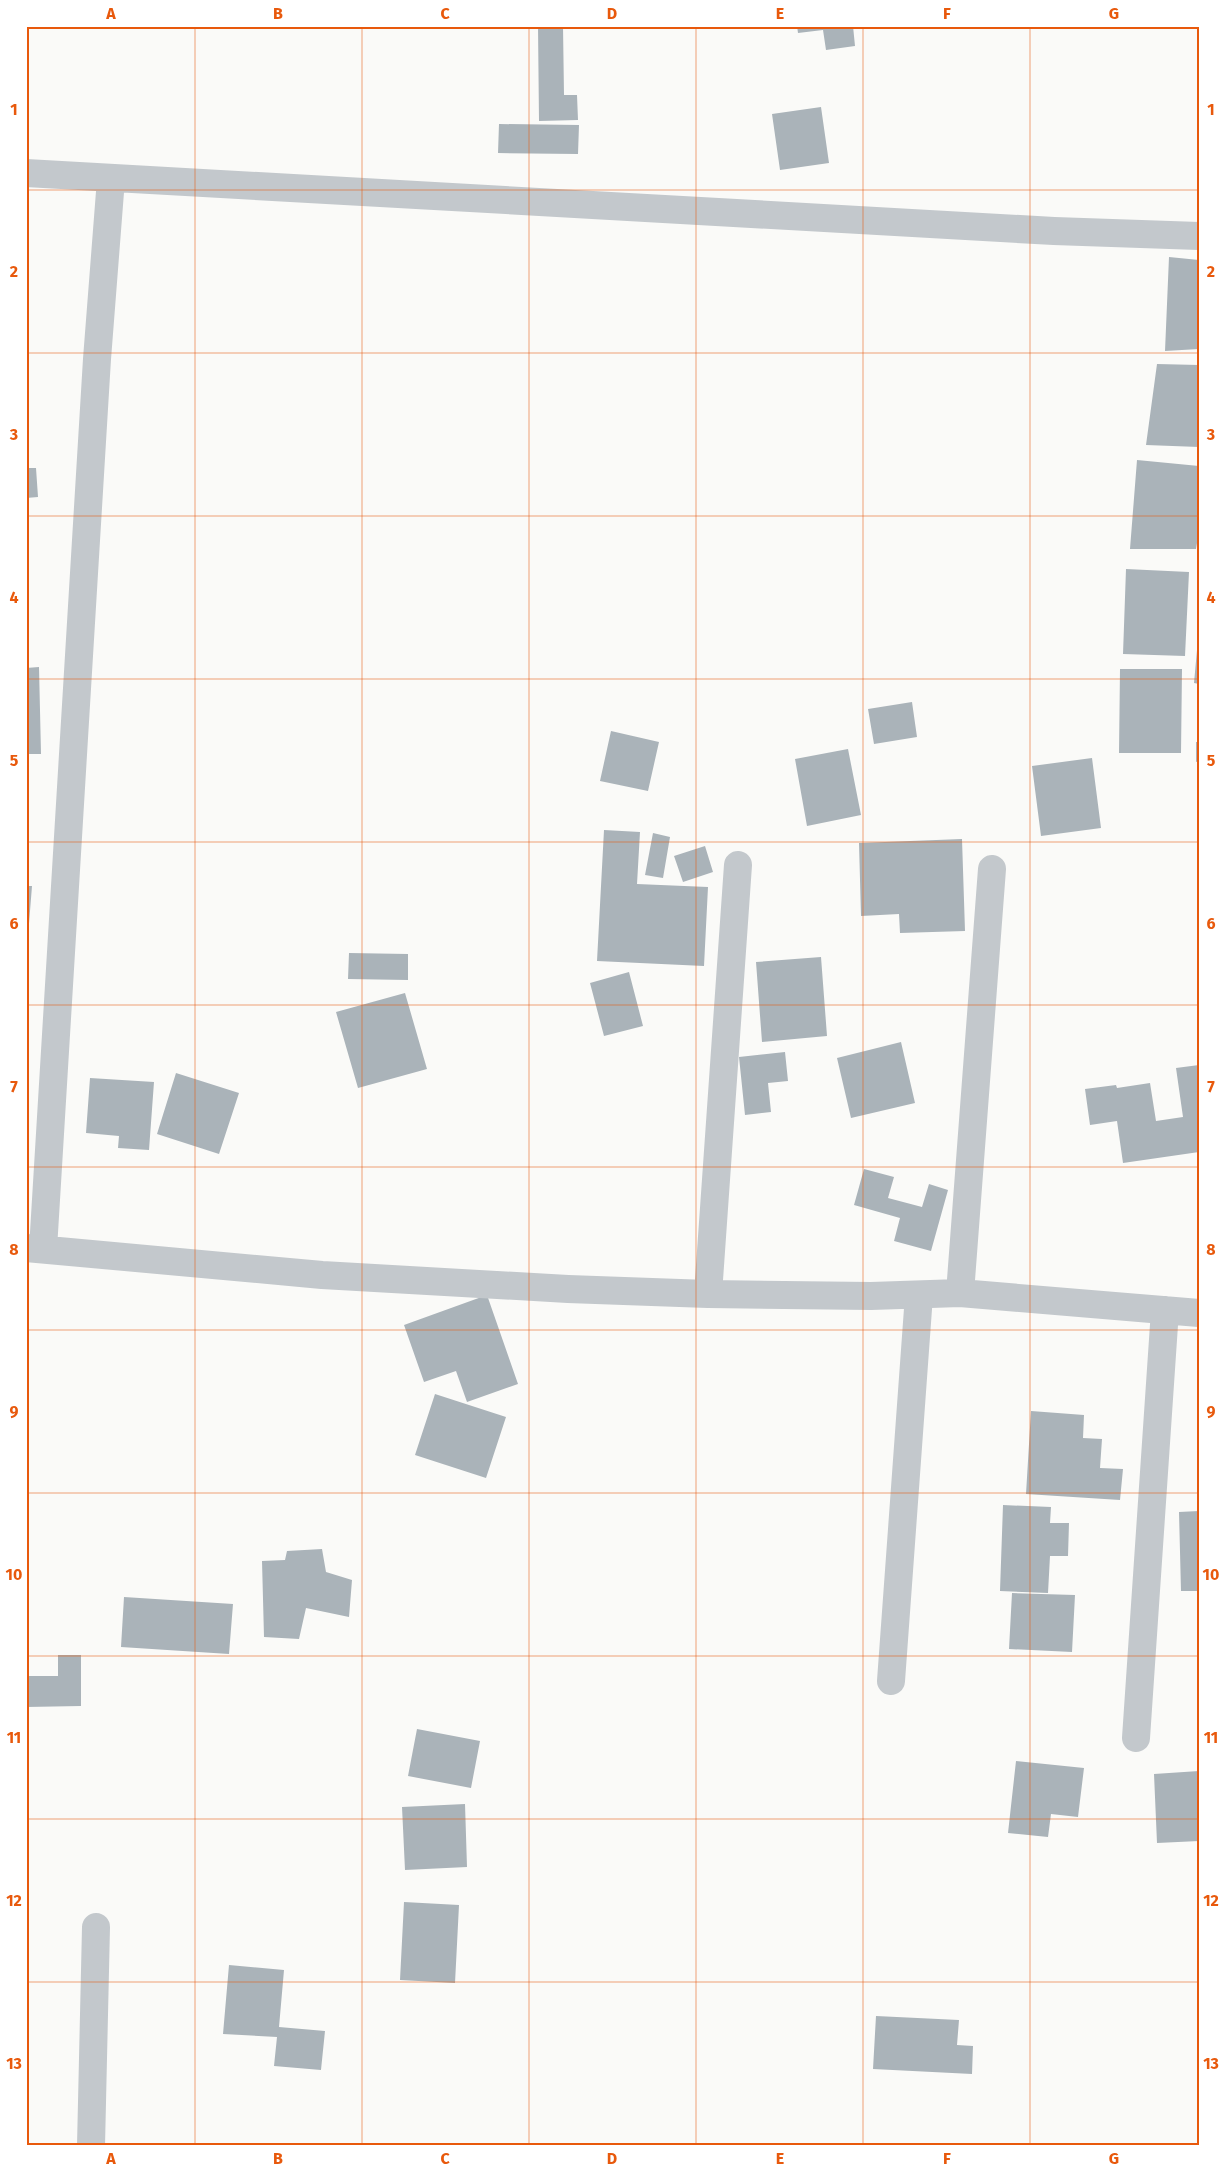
<svg xmlns="http://www.w3.org/2000/svg" width="1225" height="2172" viewBox="0 0 1225 2172" font-family="'Fira Sans',sans-serif">
<style>
.building{fill:#aab3b9}
.lines{fill:none;stroke-linecap:round;stroke-linejoin:round}
.minor{stroke:#c3c8cc;stroke-width:28}
.grid{fill:none;stroke:#e8590c;stroke-width:1;stroke-opacity:0.55}
.neatline{fill:none;stroke:#e8590c;stroke-width:2}
.grid-label{font-size:16px;text-anchor:middle;font-weight:bold;fill:#e8590c}
</style>
<rect width="100%" height="100%" fill="#fafaf8"/>
<path class="building" d="M 538,26 L 563,26 L 564,95 L 577,95 L 578,120 L 539,121 Z
M 797,26 L 853,26 L 855,46 L 826,50 L 823,30 L 798,33 Z
M 821,107 L 829,163 L 780,170 L 772,114 Z
M 499,124 L 579,125 L 578,154 L 498,153 Z
M 1169,257 L 1199,260 L 1199,349 L 1165,351 Z
M 1157,364 L 1199,365 L 1199,447 L 1146,445 Z
M 1137,460 L 1199,466 L 1199,531 L 1196,549 L 1130,549 Z
M 26,468 L 36,468 L 38,497 L 26,498 Z
M 1126,569 L 1189,572 L 1185,656 L 1123,654 Z
M 1197,650 L 1199,650 L 1199,684 L 1194,683 Z
M 39,667 L 41,754 L 26,754 L 26,668 Z
M 1120,669 L 1182,669 L 1181,753 L 1119,753 Z
M 912,702 L 917,737 L 874,744 L 868,709 Z
M 611,731 L 659,742 L 648,791 L 600,781 Z
M 1196,742 L 1199,742 L 1199,761 L 1196,762 Z
M 848,749 L 861,815 L 807,826 L 795,759 Z
M 1092,758 L 1101,828 L 1041,836 L 1032,766 Z
M 604,830 L 640,832 L 637,884 L 708,887 L 704,966 L 597,961 Z
M 653,833 L 670,837 L 663,878 L 645,875 Z
M 962,839 L 965,931 L 900,933 L 899,914 L 861,916 L 859,843 Z
M 705,846 L 713,872 L 683,882 L 674,856 Z
M 26,886 L 32,886 L 28,936 L 26,936 Z
M 349,953 L 408,954 L 408,980 L 348,979 Z
M 821,957 L 827,1036 L 762,1042 L 756,962 Z
M 629,972 L 643,1026 L 604,1036 L 590,983 Z
M 405,993 L 427,1069 L 358,1088 L 336,1012 Z
M 901,1042 L 915,1103 L 851,1118 L 837,1058 Z
M 785,1052 L 788,1081 L 768,1083 L 771,1112 L 745,1115 L 739,1057 Z
M 1199,1065 L 1199,1152 L 1123,1163 L 1117,1121 L 1090,1125 L 1085,1089 L 1116,1085 L 1117,1088 L 1150,1083 L 1156,1121 L 1183,1117 L 1176,1068 Z
M 176,1073 L 239,1093 L 219,1154 L 157,1134 Z
M 90,1078 L 154,1082 L 149,1150 L 118,1148 L 119,1136 L 86,1133 Z
M 864,1169 L 894,1177 L 888,1198 L 922,1207 L 929,1184 L 948,1190 L 931,1251 L 894,1241 L 900,1218 L 854,1205 Z
M 487,1295 L 518,1384 L 467,1402 L 456,1371 L 424,1382 L 404,1325 Z
M 435,1394 L 506,1417 L 486,1478 L 415,1455 Z
M 1031,1411 L 1084,1415 L 1083,1438 L 1102,1439 L 1100,1468 L 1123,1469 L 1120,1500 L 1026,1494 Z
M 1003,1505 L 1051,1507 L 1050,1523 L 1069,1523 L 1068,1556 L 1050,1556 L 1048,1593 L 1000,1591 Z
M 1199,1511 L 1199,1591 L 1181,1591 L 1179,1512 Z
M 322,1549 L 326,1572 L 352,1580 L 349,1617 L 306,1608 L 299,1639 L 264,1637 L 262,1561 L 285,1560 L 287,1551 Z
M 1012,1593 L 1075,1595 L 1072,1652 L 1009,1649 Z
M 124,1597 L 233,1604 L 229,1654 L 121,1647 Z
M 58,1655 L 81,1655 L 81,1706 L 26,1707 L 26,1676 L 58,1676 Z
M 417,1729 L 480,1741 L 471,1788 L 408,1776 Z
M 1016,1761 L 1084,1768 L 1078,1817 L 1051,1814 L 1048,1837 L 1008,1833 Z
M 1199,1771 L 1199,1841 L 1157,1843 L 1154,1774 Z
M 465,1804 L 467,1867 L 405,1870 L 402,1807 Z
M 404,1902 L 459,1905 L 455,1983 L 400,1980 Z
M 229,1965 L 284,1970 L 279,2027 L 325,2031 L 321,2070 L 274,2066 L 277,2037 L 223,2034 Z
M 876,2016 L 959,2020 L 957,2045 L 973,2046 L 972,2074 L 873,2069 Z"/>
<g class="lines">
<path class="minor" d="M 26,173 L 1054,231 L 1199,236
M 26,1248 L 322,1275 L 568,1289 L 708,1294 L 871,1296 L 960,1293 L 1199,1313
M 43,1249 L 97,359 L 111,179
M 960,1293 L 992,869
M 708,1294 L 738,865
M 891,1681 L 919,1295
M 1136,1738 L 1165,1310
M 91,2146 L 96,1927"/>
</g>
<path class="grid" d="M 195,26 L 195,2146M 362,26 L 362,2146M 529,26 L 529,2146M 696,26 L 696,2146M 863,26 L 863,2146M 1030,26 L 1030,2146M 26,190 L 1199,190M 26,353 L 1199,353M 26,516 L 1199,516M 26,679 L 1199,679M 26,842 L 1199,842M 26,1005 L 1199,1005M 26,1167 L 1199,1167M 26,1330 L 1199,1330M 26,1493 L 1199,1493M 26,1656 L 1199,1656M 26,1819 L 1199,1819M 26,1982 L 1199,1982"/>
<rect width="1225" height="2172" fill="none" stroke="#ffffff" stroke-width="55"/>
<rect x="28" y="28" width="1170" height="2116" class="neatline"/>
<g class="grid-label">
<text x="111" y="19">A</text>
<text x="278" y="19">B</text>
<text x="445" y="19">C</text>
<text x="612" y="19">D</text>
<text x="780" y="19">E</text>
<text x="947" y="19">F</text>
<text x="1114" y="19">G</text>
<text x="14" y="115">1</text>
<text x="1211" y="115">1</text>
<text x="14" y="277">2</text>
<text x="1211" y="277">2</text>
<text x="14" y="440">3</text>
<text x="1211" y="440">3</text>
<text x="14" y="603">4</text>
<text x="1211" y="603">4</text>
<text x="14" y="766">5</text>
<text x="1211" y="766">5</text>
<text x="14" y="929">6</text>
<text x="1211" y="929">6</text>
<text x="14" y="1092">7</text>
<text x="1211" y="1092">7</text>
<text x="14" y="1255">8</text>
<text x="1211" y="1255">8</text>
<text x="14" y="1417">9</text>
<text x="1211" y="1417">9</text>
<text x="14" y="1580">10</text>
<text x="1211" y="1580">10</text>
<text x="14" y="1743">11</text>
<text x="1211" y="1743">11</text>
<text x="14" y="1906">12</text>
<text x="1211" y="1906">12</text>
<text x="14" y="2069">13</text>
<text x="1211" y="2069">13</text>
<text x="111" y="2164">A</text>
<text x="278" y="2164">B</text>
<text x="445" y="2164">C</text>
<text x="612" y="2164">D</text>
<text x="780" y="2164">E</text>
<text x="947" y="2164">F</text>
<text x="1114" y="2164">G</text>
</g>
</svg>
